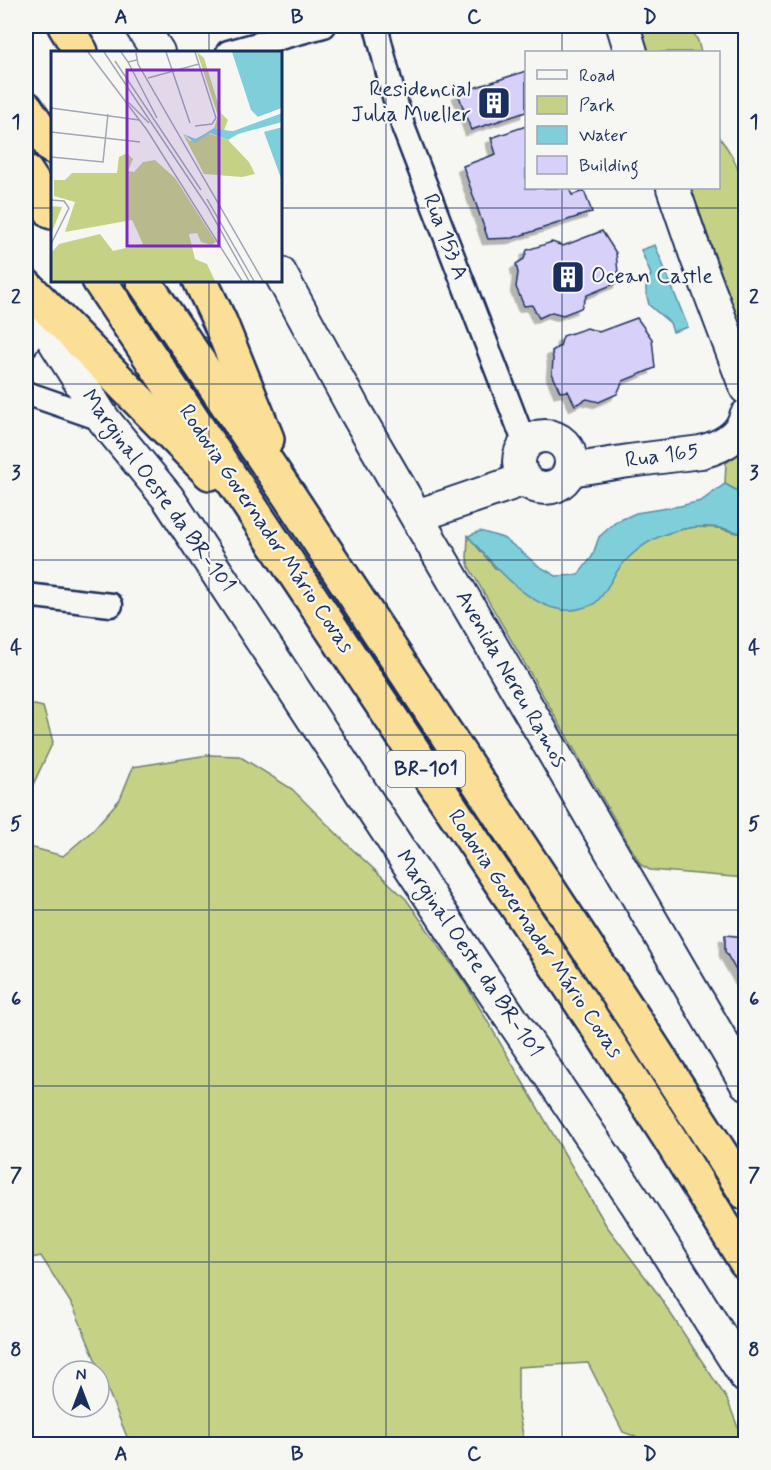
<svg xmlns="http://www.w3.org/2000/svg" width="771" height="1470" viewBox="0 0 771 1470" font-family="Mynerve,sans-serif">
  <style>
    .green { fill: #c5d286; stroke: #708072; stroke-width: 1.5 }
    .water { fill: #7fcfda; stroke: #578fa8; stroke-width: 1.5 }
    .building { fill: #d7d0f9; stroke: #1b2f5e; stroke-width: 1.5; filter: url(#shadow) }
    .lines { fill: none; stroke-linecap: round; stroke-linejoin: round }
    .street-casing { stroke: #1b2f5e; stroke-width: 27 }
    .secondary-casing { stroke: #1b2f5e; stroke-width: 36 }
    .highway-casing { stroke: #1b2f5e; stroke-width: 38 }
    .street { stroke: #f6f6f2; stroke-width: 22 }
    .secondary { stroke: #f6f6f2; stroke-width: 32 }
    .highway { stroke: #fbdf96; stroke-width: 33 }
    .grid { fill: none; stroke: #1b2f5e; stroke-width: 1.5; stroke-opacity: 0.55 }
    .labels { text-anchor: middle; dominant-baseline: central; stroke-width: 4.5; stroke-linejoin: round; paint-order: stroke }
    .shield { fill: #f6f6f2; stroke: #5d6b8a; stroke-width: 1.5 }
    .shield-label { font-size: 21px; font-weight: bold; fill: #1b2f5e }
    .poi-label { font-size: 22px; fill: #1b2f5e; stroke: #f6f6f2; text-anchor: end }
    .street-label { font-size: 22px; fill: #1b2f5e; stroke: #f6f6f2 }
    .inset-road { fill: none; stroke: #9ea6b7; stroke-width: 1.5 }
    .view { fill: #7b2cbf; fill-opacity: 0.15; stroke: #7b2cbf; stroke-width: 3 }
    .inset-edge { fill: none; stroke: #1b2f5e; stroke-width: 3 }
    .neatline { fill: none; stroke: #1b2f5e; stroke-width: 2 }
    .grid-label { font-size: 20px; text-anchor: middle; font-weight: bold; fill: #1b2f5e }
  </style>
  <defs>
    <filter id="shadow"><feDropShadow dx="-5.5" dy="5.5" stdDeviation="0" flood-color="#0004"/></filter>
  </defs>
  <rect width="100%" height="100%" fill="#f6f6f2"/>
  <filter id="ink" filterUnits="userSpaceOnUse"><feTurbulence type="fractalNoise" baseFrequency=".0167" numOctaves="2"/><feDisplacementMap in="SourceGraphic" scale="12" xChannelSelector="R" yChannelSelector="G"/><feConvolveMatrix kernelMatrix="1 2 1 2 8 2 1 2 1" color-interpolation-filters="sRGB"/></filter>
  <g filter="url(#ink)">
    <g class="green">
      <path d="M640,26H690L698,41L701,52H649Z"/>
      <path d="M719,137C740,163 746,185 740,218L745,222V339L691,188H718Z"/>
      <path d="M745,445V495L725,484L726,463L735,457Z"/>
      <path d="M696,527L718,528L745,535V878L650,870L641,865L469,567L467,558L468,536L495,568L594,604C603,593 610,581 618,569C638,542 664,531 696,527Z"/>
      <path d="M26,703L43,707L53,742L30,791L26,795Z"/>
      <path d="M208,755L239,756L292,789L350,847L406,899L467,986L606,1225L655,1290L727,1399L742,1438L733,1444H654L623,1432L588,1363L518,1367V1410L525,1444H130L74,1308L41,1256L26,1259V846L63,856L91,832L120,799L133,767Z"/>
    </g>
    <g class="water">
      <path d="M655,245L688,327L673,332L670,323L649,305L646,292V283L651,275L641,250Z"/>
      <path d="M725,484L745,495V535C701,517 651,530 621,566C612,576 605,596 594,604C591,606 585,607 582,608C538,622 493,564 468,536L480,531L503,538L521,551L537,565L556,576L578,575L592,557L599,537L616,522L636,513L680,506L701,501Z"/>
    </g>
    <g class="building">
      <path d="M526,71V112L471,130L458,93Z"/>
      <path d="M526,126V188H569L572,195L584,191L592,212L513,238L488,239L463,166L496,154L491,138Z"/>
      <path d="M602,231L616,253L619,282L587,295L581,308L563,315L552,312L539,318L532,305L524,306L516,287L518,273L516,264L524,259L527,250L552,242L563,246Z"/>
      <path d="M637,318L652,339L655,368L623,381L617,394L599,402L587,399L575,405L568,391L560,392L552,373L553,359L552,351L560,346L563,336L587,328L599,332Z"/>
      <path d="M725,935L746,937V988L725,951Z"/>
    </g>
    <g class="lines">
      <g class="street-casing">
        <g id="street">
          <path d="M376,26L393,93L404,129L525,444"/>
          <path d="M228,52L324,26"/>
          <path d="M26,345L42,324"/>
          <path d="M26,393L104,420"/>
          <path d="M26,595L111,605"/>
        </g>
      </g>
      <g class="secondary-casing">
        <g id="secondary">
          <path d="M141,26L158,52"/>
          <path d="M623,26L631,52"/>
          <path d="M673,188L697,258L746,388"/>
          <path d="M280,273L355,411L746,1083"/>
          <path d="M26,296L104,420L168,498L475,965L636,1203L746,1377"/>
          <circle cx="545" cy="462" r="26"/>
          <path d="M570,470L629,461L701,452C720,447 741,437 746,416"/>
          <path d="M417,516L525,479"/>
        </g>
      </g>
      <g class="highway-casing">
        <g id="highway">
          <path d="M65,26L81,52"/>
          <path d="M26,108L52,147"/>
          <path d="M26,172L52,212"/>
          <path d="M99,280L604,1037L670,1139L746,1262"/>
          <path d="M143,280L290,497L631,1014L746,1193"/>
          <path d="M200,280L220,322L267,439"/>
          <path d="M26,286L210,473"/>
        </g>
      </g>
      <use href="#street" class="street"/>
      <use href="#secondary" class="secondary"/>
      <use href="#highway" class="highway"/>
    </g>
  </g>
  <path class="grid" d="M209,26V52M386,26V1444M562,26V52M562,188V1444M26,208H52M280,208H746M209,280V1444M26,384H746M26,560H746M26,735H746M26,910H746M26,1086H746M26,1262H746"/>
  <defs>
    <g id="building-square" transform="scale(1.725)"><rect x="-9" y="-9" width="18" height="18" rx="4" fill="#1b2f5e" stroke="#f6f6f2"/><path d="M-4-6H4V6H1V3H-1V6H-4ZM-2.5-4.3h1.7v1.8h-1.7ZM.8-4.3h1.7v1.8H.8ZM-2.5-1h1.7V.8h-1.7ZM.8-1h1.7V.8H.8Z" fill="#fff"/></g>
  </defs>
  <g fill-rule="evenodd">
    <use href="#building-square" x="494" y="103"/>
    <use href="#building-square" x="568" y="277"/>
  </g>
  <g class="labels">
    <rect class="shield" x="387" y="751" width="78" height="36" rx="4.5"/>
    <g class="shield-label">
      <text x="426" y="769">BR-101</text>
    </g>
    <g class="poi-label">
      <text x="471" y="90">Residencial<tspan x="471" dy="25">Julia Mueller</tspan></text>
      <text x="591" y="277" text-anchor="start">Ocean Castle</text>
    </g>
    <g class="street-label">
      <text transform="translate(445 237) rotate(69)">Rua 153 A</text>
      <text transform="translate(662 456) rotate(-8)">Rua 165</text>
      <text transform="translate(158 491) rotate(54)">Marginal Oeste da BR-101</text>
      <text transform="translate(266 529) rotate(56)">Rodovia Governador Mário Covas</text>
      <text transform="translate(511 679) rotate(60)">Avenida Nereu Ramos</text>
      <text transform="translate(535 934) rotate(56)">Rodovia Governador Mário Covas</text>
      <text transform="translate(469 954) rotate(56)">Marginal Oeste da BR-101</text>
    </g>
  </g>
  <g transform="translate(51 51)">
    <rect width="231" height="231" fill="#f6f6f2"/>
    <path d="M146,1L153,7L170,62L177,69L173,79L163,77L167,65ZM157,82L177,89L198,111L204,123L191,126L153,123L132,83L139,90ZM76,102L82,108L77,120L83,121L92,111L104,109L124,127L165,191L160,194L150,191L146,182L138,183L144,208L156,213L164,230H0V202L8,193L49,183L62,200L92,193L81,169L14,181L24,151L3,145V129H14L21,122H66L68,106ZM0,155L11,156L0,183Z" fill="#c5d286"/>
    <path d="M181,1H231V57L207,66L200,59ZM231,62V71L177,89L159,82L144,92L132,83L145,88L163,77L182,80ZM231,76V130L213,81Z" fill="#7fcfda"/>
    <path d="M231,57V62L182,80L173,79ZM231,71V76L177,89L187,83Z" fill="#f6f6f2"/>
    <path class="inset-road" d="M37,1L96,79L191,230M53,1L156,155L198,230M70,1L77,11L86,9M115,1L139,72M85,2L87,13L212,230M64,10L150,139M77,11L106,67M97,27L148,13M77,51L98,72M0,57L88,69M144,75L161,73L165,67L144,1M0,81L89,91M0,106L52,111L57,63M156,148L203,230M0,149L13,150L18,157L0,193"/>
    <path class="view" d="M76,19H168V195H76Z"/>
    <rect width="231" height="231" class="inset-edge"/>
  </g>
  <rect width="771" height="1470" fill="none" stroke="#f6f6f2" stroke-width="66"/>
  <rect x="525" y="51" width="195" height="138" fill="#f6f6f2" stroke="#9ea6b7" stroke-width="1.5"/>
  <rect x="537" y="70" width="30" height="9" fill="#f6f6f2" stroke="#9ea6b7" stroke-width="1.5"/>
  <text x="579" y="81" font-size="18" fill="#1b2f5e">Road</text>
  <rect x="537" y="96" width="30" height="18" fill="#c5d286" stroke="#9ea6b7" stroke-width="1.5"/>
  <text x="579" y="111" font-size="18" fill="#1b2f5e">Park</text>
  <rect x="537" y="126" width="30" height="18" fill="#7fcfda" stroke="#9ea6b7" stroke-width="1.5"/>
  <text x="579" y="141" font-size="18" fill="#1b2f5e">Water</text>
  <rect x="537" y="156" width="30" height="18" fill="#d7d0f9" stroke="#9ea6b7" stroke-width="1.5"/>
  <text x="579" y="171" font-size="18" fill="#1b2f5e">Building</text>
  <g transform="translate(81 1389)"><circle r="28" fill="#f6f6f2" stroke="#9ea6b7" stroke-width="1.5"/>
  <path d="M0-4.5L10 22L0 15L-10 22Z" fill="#1b2f5e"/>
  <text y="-9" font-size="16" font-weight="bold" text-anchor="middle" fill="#1b2f5e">N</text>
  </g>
  <rect x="33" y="33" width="705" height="1404" class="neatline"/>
  <g class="grid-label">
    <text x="121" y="23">A</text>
    <text x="297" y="23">B</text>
    <text x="474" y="23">C</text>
    <text x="650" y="23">D</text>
    <text x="16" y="128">1</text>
    <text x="754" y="128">1</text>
    <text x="16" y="303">2</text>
    <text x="754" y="303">2</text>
    <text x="16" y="479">3</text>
    <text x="754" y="479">3</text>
    <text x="16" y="654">4</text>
    <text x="754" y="654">4</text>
    <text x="16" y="830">5</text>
    <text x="754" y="830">5</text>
    <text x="16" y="1005">6</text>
    <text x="754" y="1005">6</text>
    <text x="16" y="1181">7</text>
    <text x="754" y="1181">7</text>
    <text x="16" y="1356">8</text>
    <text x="754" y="1356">8</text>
    <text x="121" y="1460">A</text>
    <text x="297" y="1460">B</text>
    <text x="474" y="1460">C</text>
    <text x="650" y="1460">D</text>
  </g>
</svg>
